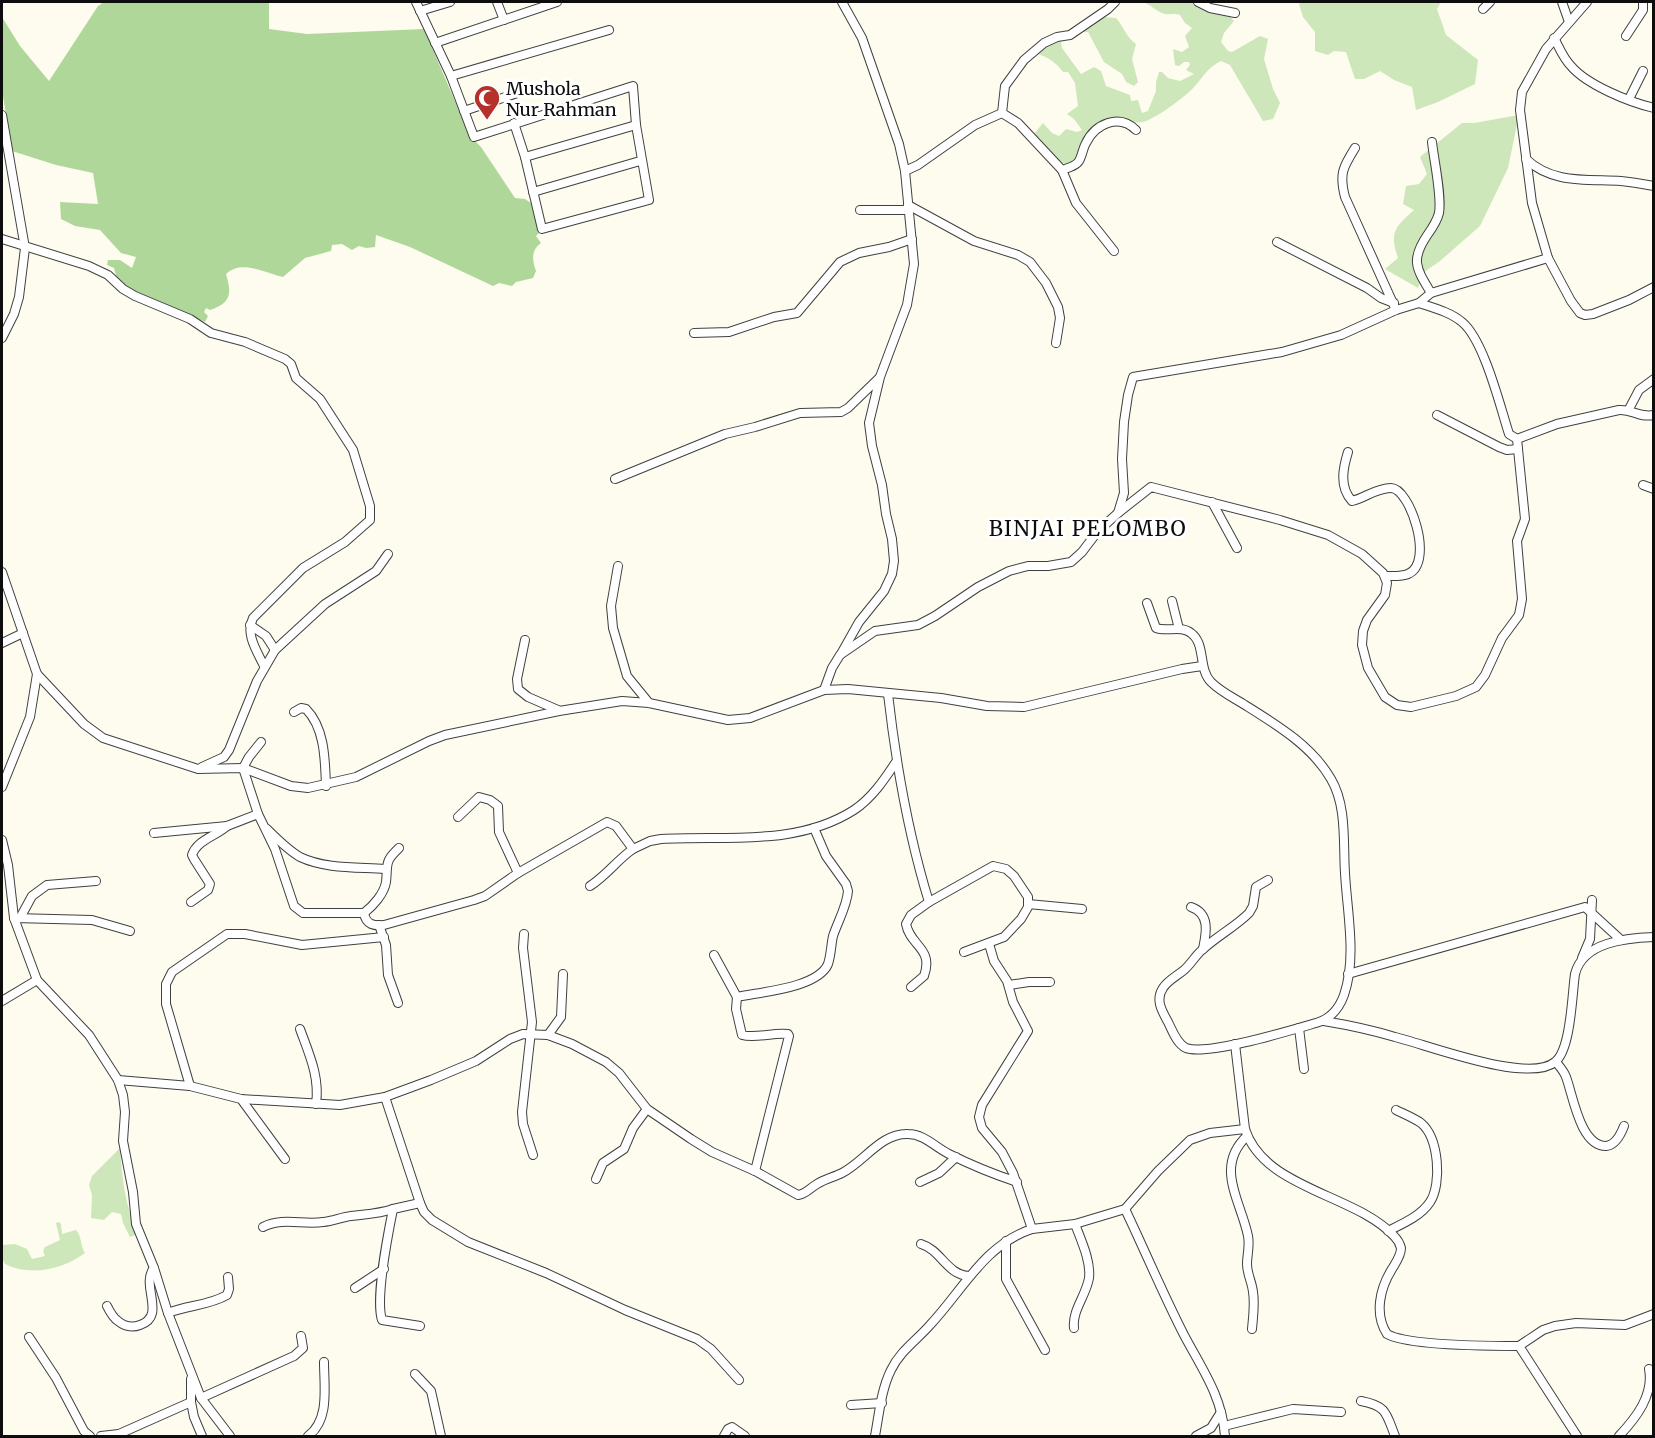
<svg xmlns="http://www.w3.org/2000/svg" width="1655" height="1438" viewBox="0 0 1655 1438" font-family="Merriweather,serif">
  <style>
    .green { fill: #cde7ba }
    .forest { fill: #b0d79a }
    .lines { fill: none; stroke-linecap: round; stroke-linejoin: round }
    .minor-casing { stroke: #404040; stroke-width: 10 }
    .minor { stroke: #fff; stroke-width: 8 }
    .labels { text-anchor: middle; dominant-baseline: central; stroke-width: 6; stroke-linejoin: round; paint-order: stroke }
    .poi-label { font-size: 18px; fill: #0d0d0d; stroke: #fff; text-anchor: start }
    .quarter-label { font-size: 21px; letter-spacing: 1.5px; fill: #0d0d0d; stroke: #fff }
  </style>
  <rect width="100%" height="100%" fill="#fefcef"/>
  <g class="green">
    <path d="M1143,2H1193L1198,8L1229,15L1234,21L1224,33L1221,42L1228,51L1232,52L1260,36L1268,39L1264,59L1273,89L1280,103L1273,119L1263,121L1230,65L1221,61C1208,67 1204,76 1195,86C1185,97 1159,116 1146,121C1130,126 1110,116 1096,125C1080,134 1080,180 1055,158C1047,151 1041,142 1034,134L1043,123L1052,133L1059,136L1066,129L1077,132L1082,130L1074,119L1067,114L1078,106L1075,83L1068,72H1063C1055,61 1047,57 1035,53L1055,41H1061L1062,48L1081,74L1094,67L1101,71L1106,86L1130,95L1131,101L1138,100L1142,113L1148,111L1156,91V82L1159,72H1162L1168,78L1180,81L1194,74L1186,70L1190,65L1189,62H1184L1179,66L1175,65L1173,49L1182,52L1189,47L1185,36L1192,28L1185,23L1180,15C1175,13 1171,15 1165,14C1157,12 1151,5 1143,2Z"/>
    <path d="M1301,2H1441L1437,9L1446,35L1478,60L1475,84L1438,102L1416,110L1412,87L1394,80L1380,71L1364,79H1355L1346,52L1334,51L1328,55L1315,51V32L1303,17L1299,4Z"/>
    <path d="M1102,15L1104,17L1116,18C1124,27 1126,37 1136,44L1132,59L1138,82L1134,86L1126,82L1122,74L1104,62L1088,32H1081Z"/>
    <path d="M1519,115L1508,168L1480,226L1440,261L1424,272L1418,288L1385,269L1398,258C1389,232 1395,227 1414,210L1403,204L1406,186L1419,184L1427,174L1420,157L1462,123H1474Z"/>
    <path d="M120,1148C122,1177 125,1207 138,1234L130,1237L123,1223L121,1214L112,1212L104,1220L91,1218L92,1195L89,1185L92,1176Z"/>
    <path d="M59,1222L61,1224L62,1234L76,1230C82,1236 80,1246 85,1253C63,1269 31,1277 5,1264L2,1258V1245L15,1244L27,1249L32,1259L45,1256L43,1251L45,1247L60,1240L56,1223Z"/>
  </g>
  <path class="forest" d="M104,2H269V29L307,34L424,29L470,136L481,147L515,198L525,199L531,203L539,233L536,236L541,243C531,250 532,260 536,271L533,278L516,282L512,286L499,283L493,286L410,247L376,235L375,247L366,248L359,246L352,250L342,244L332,245L331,251L305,258L283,277C265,273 242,259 226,274C232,294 231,303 210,310L206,308L204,312L208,316L205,322L124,286L117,280L114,268L107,265L108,260H120L132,268L136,257L121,253L100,230L75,226L61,219L60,202L98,204L93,173L56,165L12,151L2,90V17L20,46L49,81L98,6Z"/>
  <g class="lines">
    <g class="minor-casing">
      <g id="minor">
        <path d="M416,2L451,76L474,137L633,86L636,125L649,200L542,229L525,157L514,123"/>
        <path d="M497,2L504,20"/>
        <path d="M1198,2L1210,8L1235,13"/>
        <path d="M1562,2L1569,22"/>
        <path d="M1587,2L1546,49L1522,92L1520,110L1532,203L1548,258L1571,301L1580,313L1585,315L1593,314L1629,300L1654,287"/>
        <path d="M1483,9L1490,2"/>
        <path d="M420,11L450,2"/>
        <path d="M1626,36L1643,10V2"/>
        <path d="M1554,38C1559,47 1563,58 1571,66C1587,85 1629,102 1654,108"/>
        <path d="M435,43L557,2"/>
        <path d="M451,76L609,30"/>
        <path d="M1629,99L1643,71"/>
        <path d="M464,111L526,90"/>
        <path d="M1002,113L1005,86L1024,60L1044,43L1057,37L1070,35L1108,9L1115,2"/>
        <path d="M2,115L25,248L19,297L14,314L2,338"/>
        <path d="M1355,148C1343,167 1339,174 1345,197L1396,310"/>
        <path d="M525,157L636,125"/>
        <path d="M1526,159C1552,184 1587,179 1621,181C1632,182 1643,184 1654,186"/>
        <path d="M1062,170L1076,203L1114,251"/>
        <path d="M905,171L918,165L975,125L1002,113L1018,123L1062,170C1068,168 1076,166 1079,161C1082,156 1083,148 1086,143C1095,124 1119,113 1136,130"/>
        <path d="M533,192L640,161"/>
        <path d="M908,205L974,241L1018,255L1030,262L1046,283L1058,307L1060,318L1056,343"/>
        <path d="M860,210H909"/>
        <path d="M2,239L89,266L108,275L123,289L135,296L190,319L211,333L245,342L285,359L291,364L296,378L320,399L353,450L370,506V520L345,542L303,568L253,618C245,634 257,651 264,666"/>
        <path d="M1277,242L1367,288L1381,298L1394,303"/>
        <path d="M1431,293C1416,268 1410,260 1428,234C1433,227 1437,221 1439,213C1442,196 1434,161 1432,142"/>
        <path d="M1419,303C1434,308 1450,312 1462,322C1484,340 1500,406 1509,434L1517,439L1557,424L1619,410C1633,409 1638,418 1654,415"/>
        <path d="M694,333L729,332L774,317L797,313L840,262L859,253L889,247L912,239"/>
        <path d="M1629,409L1639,390L1654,379"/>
        <path d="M1437,415L1499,447L1507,450L1518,449"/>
        <path d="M1348,452C1343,468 1339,487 1352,501C1365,498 1376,488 1391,488C1410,488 1435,563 1408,574C1401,577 1392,576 1385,576"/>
        <path d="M615,479L725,434L755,427L800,413L841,412L848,408L879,378"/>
        <path d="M1643,485L1654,489"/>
        <path d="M1212,502L1237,548"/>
        <path d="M1118,513L1124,493L1122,459L1124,422L1128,395L1133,377L1282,352L1341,335L1396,310L1419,303L1431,293L1548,258"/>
        <path d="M618,566L611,606L613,628L627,676L649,703"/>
        <path d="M2,572L37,674L84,724L103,738L198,769L243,768L291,786L308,788L356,777L429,741L445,735L559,711L622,701L649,703L728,720L750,718L824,690L848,689L941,698L987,706L1024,707L1182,669L1202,666"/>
        <path d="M1172,601L1179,629"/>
        <path d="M1147,603L1156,628C1167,632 1181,625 1191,633C1206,644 1198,669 1211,682C1221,692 1234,698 1245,705C1277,725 1312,746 1331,779C1347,806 1343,843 1345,873C1347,912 1357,957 1344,995C1339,1009 1330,1019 1316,1023C1292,1030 1207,1056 1186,1048C1177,1044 1172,1030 1168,1022C1162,1011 1155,1000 1163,988C1168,980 1177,976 1184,970C1191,964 1195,956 1202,950C1217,936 1235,927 1249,913L1253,906L1256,887L1268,880"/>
        <path d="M250,625L266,636L275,650"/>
        <path d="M525,640L517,679L518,689L528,697L558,710"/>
        <path d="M2,643L23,633"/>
        <path d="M841,654L859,622L884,591L892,574L894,561L892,539L886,514L882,485L872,446L869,423L880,377L907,305L914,264L905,171L899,144L862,38L842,2"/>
        <path d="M824,690L832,668L840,655L875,631L918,625L935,616L978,587L1009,571L1028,566H1048L1071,562L1082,552L1098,531L1118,513L1151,487L1280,520L1328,535L1362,554L1383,573L1387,583L1385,595L1367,620L1363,631L1362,645L1368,668L1385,697L1397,705L1411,707L1456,696L1476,687L1485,675L1502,638L1519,615L1522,599L1517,541L1525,519L1517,439"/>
        <path d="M888,694C896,764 908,834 929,902L911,915L906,924C910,946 934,948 924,976L911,987"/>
        <path d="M294,712L301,708L306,709C325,728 325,760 326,786"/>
        <path d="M261,742L249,757L243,768L258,814L275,849L294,906L303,913H364C373,906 384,894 386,882C388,864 384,862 399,848"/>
        <path d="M202,767L224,757L229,750L257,681L275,650L325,604L376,571L388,554"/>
        <path d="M2,787L30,717L37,674"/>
        <path d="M458,817L479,797L490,800L498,806L499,832L518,873"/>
        <path d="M267,829C277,839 288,850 300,857C325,869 358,867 385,869"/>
        <path d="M154,833L227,826L258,814"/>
        <path d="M2,840L8,865L14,918L37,980L89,1035L118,1080L123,1095L125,1112L123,1141L133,1192L136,1224L154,1268L168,1313L201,1398L230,1436"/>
        <path d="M590,886C607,875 617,860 633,849"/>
        <path d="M191,902L208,890L210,884L194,859L192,855C197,840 216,836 227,826"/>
        <path d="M929,902L993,866L1006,869L1014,876L1028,897V907L1021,919L1004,937L964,952"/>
        <path d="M1028,904L1082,909"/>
        <path d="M1191,907C1211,914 1206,934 1203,949"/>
        <path d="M364,913C366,925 374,926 384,925L474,900L485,896L518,873L607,822L616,826L633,849L650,841L661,839C725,835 796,847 854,810C872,798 884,780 896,762"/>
        <path d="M14,918L92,920L130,931"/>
        <path d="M20,918L32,896L47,885L96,881"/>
        <path d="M379,925L386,945L388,975L398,1003"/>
        <path d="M524,934L523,948L532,1022L522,1112L523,1124L533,1155"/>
        <path d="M989,944L994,961L1007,981L1013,1002L1028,1031L982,1105L979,1117L982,1128L1002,1152L1013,1173L1032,1229L1075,1224L1125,1209L1158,1171L1190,1140L1210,1133L1245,1129"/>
        <path d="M714,955L737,997C760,992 818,988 828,964C831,955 831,945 833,936C838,921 847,906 848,891L846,884L826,856L814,828"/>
        <path d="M1582,958L1590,939L1592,900"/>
        <path d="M1348,974L1585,907L1621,940"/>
        <path d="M1009,985L1029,982H1050"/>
        <path d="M737,997L736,1009L742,1035C756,1039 773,1032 788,1034L789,1036L755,1171"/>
        <path d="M2,1001L37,980"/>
        <path d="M1324,1021C1348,1025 1372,1030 1395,1037C1428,1045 1528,1084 1555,1062C1571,1050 1572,994 1575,974C1583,942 1626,938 1654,937"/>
        <path d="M1299,1028L1304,1069"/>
        <path d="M300,1029C309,1054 320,1077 316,1104"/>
        <path d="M548,1035L561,1017L563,974"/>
        <path d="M1235,1044L1245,1129C1264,1189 1355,1194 1394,1236C1397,1239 1400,1244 1401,1248C1401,1256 1396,1262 1392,1269C1380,1288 1374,1314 1387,1334C1408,1346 1492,1346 1519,1346L1577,1436"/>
        <path d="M1556,1062C1560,1067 1564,1071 1566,1077C1573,1095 1580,1146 1606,1146C1616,1145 1621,1134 1624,1126"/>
        <path d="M118,1080L190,1086L241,1099L340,1105L385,1097L431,1080L476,1061L510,1039L523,1034L548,1035L572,1044L606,1062L619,1073L647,1109L691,1139L712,1152L755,1171L798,1195C806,1194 810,1188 817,1184C825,1179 834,1177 842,1173C865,1161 881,1133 908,1134C924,1134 935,1147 949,1154C971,1165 993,1174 1017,1182"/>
        <path d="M190,1086L166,1004V984L172,972L227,934H245L302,945L384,937"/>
        <path d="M385,1097L420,1203L393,1209C388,1234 375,1298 382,1320L420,1326"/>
        <path d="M241,1099L285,1159"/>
        <path d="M1247,1136C1214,1167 1241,1201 1248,1236C1250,1246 1247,1255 1247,1264C1247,1274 1252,1282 1253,1292C1255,1304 1253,1317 1252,1329"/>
        <path d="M596,1179L603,1163L624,1149L633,1128L647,1109"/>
        <path d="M920,1182L939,1173L956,1157"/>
        <path d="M420,1203L424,1212L432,1220L468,1242L546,1273L625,1310L697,1339L711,1349L739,1380"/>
        <path d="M1125,1209C1145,1251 1163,1294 1184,1335C1202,1369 1222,1396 1225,1436"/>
        <path d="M263,1227C283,1217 302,1225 323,1222C333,1221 342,1217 351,1216C366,1214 378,1214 393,1209"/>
        <path d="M1388,1231C1402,1224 1421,1216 1430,1202C1442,1184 1439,1138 1421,1123C1414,1118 1404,1114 1396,1110"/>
        <path d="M1006,1241V1279L1045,1350"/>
        <path d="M921,1244C941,1250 947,1275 969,1276"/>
        <path d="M355,1288L384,1269"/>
        <path d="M107,1306C110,1312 113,1318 118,1321C124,1326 132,1328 140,1325C167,1316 140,1285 154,1268"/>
        <path d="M168,1313C187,1305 208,1306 227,1295L229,1289L228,1277"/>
        <path d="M1074,1328C1072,1310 1086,1296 1089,1278C1091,1261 1081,1240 1075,1224"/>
        <path d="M29,1337L56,1378L84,1431L90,1436"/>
        <path d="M1519,1346L1543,1330L1555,1326L1576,1323L1625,1325L1654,1314"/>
        <path d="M415,1374L431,1391L441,1436"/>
        <path d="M201,1398L294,1356L303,1348L301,1336"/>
        <path d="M1361,1401C1387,1406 1386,1413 1395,1436"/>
        <path d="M191,1402L194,1417L202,1436"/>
        <path d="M851,1405L882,1403"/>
        <path d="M1224,1426L1293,1409L1341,1412"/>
        <path d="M101,1436L119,1434"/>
        <path d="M119,1436V1434L191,1402V1379"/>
        <path d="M308,1436C330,1420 324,1387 324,1362"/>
        <path d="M724,1436L728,1429L732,1427L745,1436"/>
        <path d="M875,1436C879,1415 881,1390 891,1370C900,1351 917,1340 930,1325C962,1291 985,1244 1032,1229"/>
        <path d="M1196,1436L1211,1428L1221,1412"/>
        <path d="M1619,1436C1636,1418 1654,1395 1649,1369"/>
      </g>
    </g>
    <use href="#minor" class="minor"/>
  </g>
  <defs>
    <g id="mosque-pin" transform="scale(1.35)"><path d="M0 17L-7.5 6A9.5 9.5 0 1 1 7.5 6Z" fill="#b6312c" stroke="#fff"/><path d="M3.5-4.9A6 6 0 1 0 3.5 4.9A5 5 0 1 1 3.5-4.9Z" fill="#fff"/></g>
  </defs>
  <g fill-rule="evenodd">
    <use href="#mosque-pin" x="487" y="98"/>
  </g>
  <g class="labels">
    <g class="poi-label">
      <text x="506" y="88">Mushola<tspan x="506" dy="21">Nur Rahman</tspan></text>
    </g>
    <g class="quarter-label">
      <text x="1088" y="528">BINJAI PELOMBO</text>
    </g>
  </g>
  <rect width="1655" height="1438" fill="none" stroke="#0d0d0d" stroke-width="6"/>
</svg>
